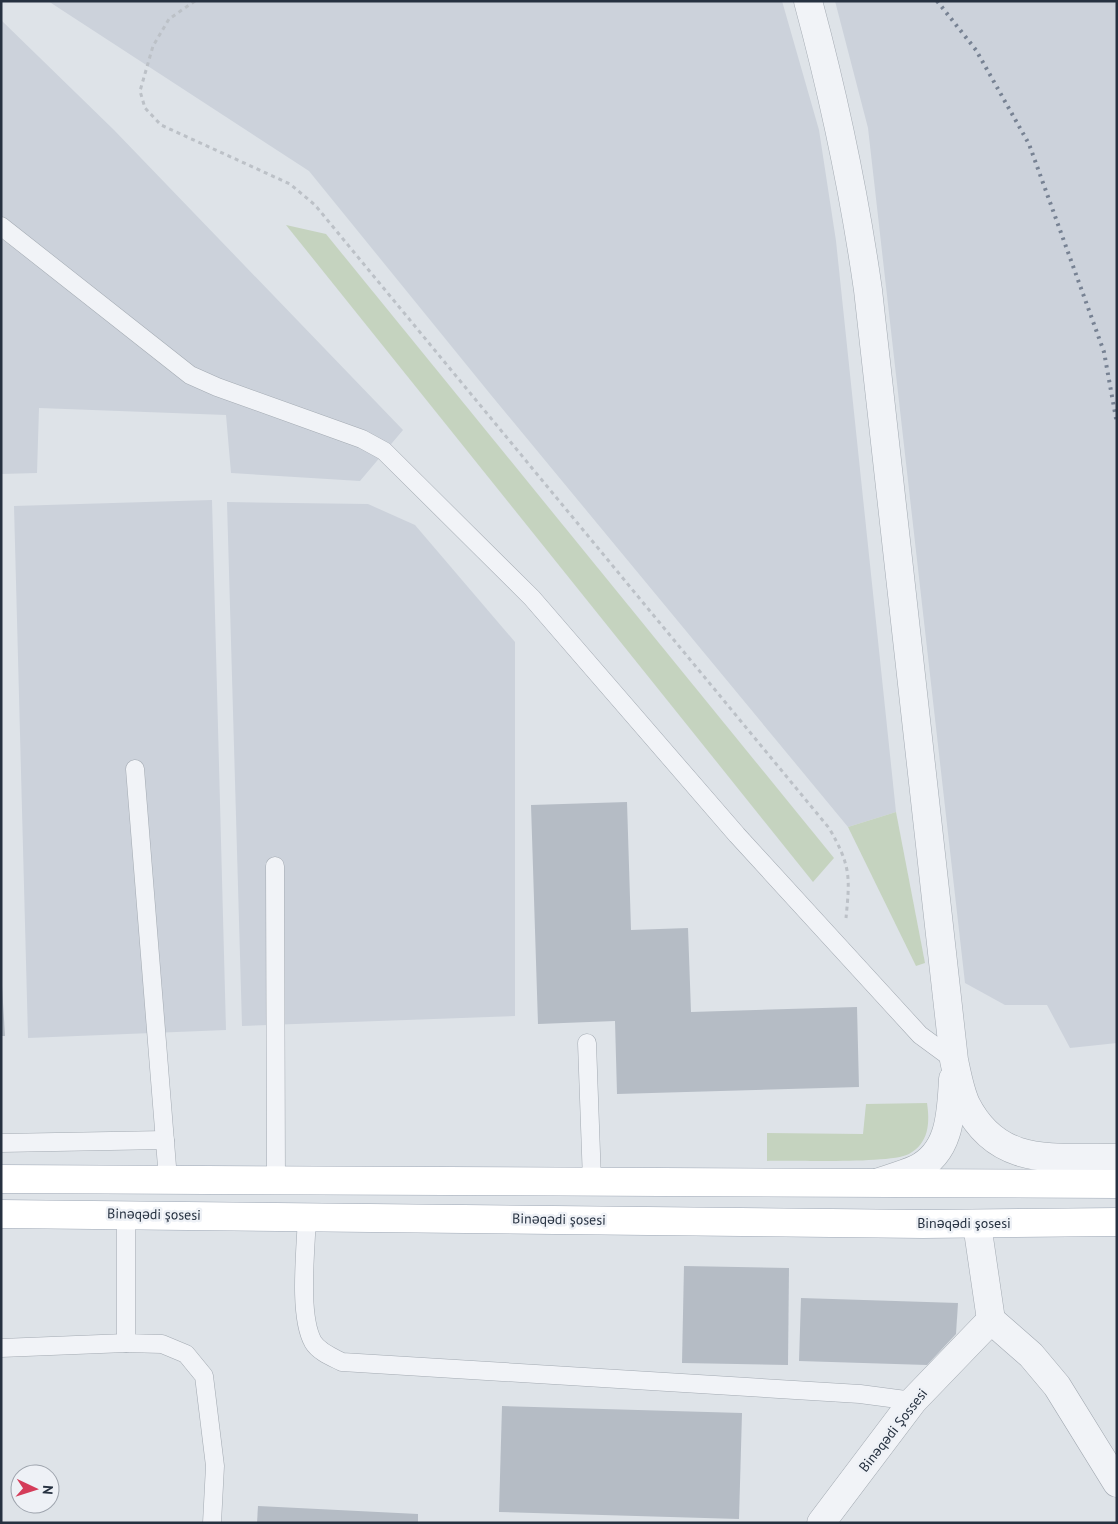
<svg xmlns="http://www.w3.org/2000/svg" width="1118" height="1524" viewBox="0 0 1118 1524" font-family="'PT Sans',sans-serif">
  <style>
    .built { fill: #ccd2db }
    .green { fill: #c5d3bf }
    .building { fill: #b5bcc5 }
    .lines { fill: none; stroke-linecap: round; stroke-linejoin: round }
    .lane-casing { stroke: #a3aab2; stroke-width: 19 }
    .street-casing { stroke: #a3aab2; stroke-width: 29 }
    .primary-casing { stroke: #9da7b5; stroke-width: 29 }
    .path { stroke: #bcc1c7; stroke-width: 3; stroke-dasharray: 4 4; stroke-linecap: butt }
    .lane { stroke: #f1f3f7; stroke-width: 18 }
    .street { stroke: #f1f3f7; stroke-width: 28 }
    .primary { stroke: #fff; stroke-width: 28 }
    .rail { stroke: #778293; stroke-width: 4; stroke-dasharray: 2.5 5; stroke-linecap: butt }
    .labels { text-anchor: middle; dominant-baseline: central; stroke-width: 5; stroke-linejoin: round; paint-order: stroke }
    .street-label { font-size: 14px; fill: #263140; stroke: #eef1f6 }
  </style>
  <rect width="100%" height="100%" fill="#dee3e8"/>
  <g class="built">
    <path d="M48,1H782L819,130L836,241L896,812L848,827L491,395L309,171Z"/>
    <path d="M835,1H1117V1043L1070,1048L1047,1005H1005L965,983L868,128Z"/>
    <path d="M1,20L114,130L403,430L360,481L231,473L226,415L39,408L37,473L1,474Z"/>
    <path d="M212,500L226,1030L28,1038L14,506Z"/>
    <path d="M227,502L368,504L415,525L515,642V1016L242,1026Z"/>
  </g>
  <g class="green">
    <path d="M286,225L326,234L834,858L813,882Z"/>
    <path d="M896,812L925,963L916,966L848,827Z"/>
    <path d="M927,1103C930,1123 929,1143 909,1154C890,1164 795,1160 767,1161V1133L863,1134L866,1104Z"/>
  </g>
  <g class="building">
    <path d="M627,802L631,930L688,928L691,1012L857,1007L859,1087L617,1094L615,1021L538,1024L531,805Z"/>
    <path d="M1,969L5,1036H1Z"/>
    <path d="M684,1266L789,1268L788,1365L682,1363Z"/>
    <path d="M801,1298L958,1303L956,1334L927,1365L799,1361Z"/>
    <path d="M502,1406L742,1413L739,1519L499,1512Z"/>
    <path d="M258,1506L418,1514V1523H257Z"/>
  </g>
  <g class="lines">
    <g class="lane-casing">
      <g id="lane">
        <path d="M1,226L190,375L217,387L362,439L384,451L532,598L737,835L920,1035L954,1060"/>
        <path d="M135,769L168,1179"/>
        <path d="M275,866L276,1181"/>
        <path d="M587,1043L592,1181"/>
        <path d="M1,1143L165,1140"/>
        <path d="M126,1214V1343L162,1344L186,1354L204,1376L215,1466L212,1523"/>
        <path d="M307,1216C306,1248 298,1315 313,1342C319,1352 332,1357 342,1362L860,1394L913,1401"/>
        <path d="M1,1348L126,1343"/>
      </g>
    </g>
    <g class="street-casing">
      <g id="street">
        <path d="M808,1C834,97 854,192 868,290L954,1060C957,1074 960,1091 966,1104C999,1169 1055,1156 1117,1158"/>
        <path d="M879,1182C891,1178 905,1174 916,1169C951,1152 951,1112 953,1079"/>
        <path d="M977,1224L991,1320L1031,1355L1057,1386L1117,1483"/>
        <path d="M821,1523L913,1401L991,1320"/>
      </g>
    </g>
    <g class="primary-casing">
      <g id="primary">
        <path d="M1,1179L1117,1184"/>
        <path d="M1,1214L923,1224L1117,1222"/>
      </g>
    </g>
    <path class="path" d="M195,1L169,19L153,46L140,91L145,108L161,125L290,184L315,205L829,828C851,866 850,877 846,918"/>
    <use href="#lane" class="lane"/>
    <use href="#street" class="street"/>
    <use href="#primary" class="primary"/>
    <path class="rail" d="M937,1L976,50L1029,144L1104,352L1117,424"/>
  </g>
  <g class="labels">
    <g class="street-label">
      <text transform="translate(154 1214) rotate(1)">Binəqədi şosesi</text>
      <text transform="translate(559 1219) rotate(1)">Binəqədi şosesi</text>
      <text x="964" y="1223">Binəqədi şosesi</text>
      <text transform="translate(893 1430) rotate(-52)">Binəqədi Şossesi</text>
    </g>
  </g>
  <rect width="1118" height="1524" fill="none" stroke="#263140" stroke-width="5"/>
  <g transform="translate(35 1489) rotate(94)"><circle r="24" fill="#eef1f6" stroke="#9ea4ad"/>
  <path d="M0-4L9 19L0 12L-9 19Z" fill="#d43c59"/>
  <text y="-8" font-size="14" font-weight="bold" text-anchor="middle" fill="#263140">N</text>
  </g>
</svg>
